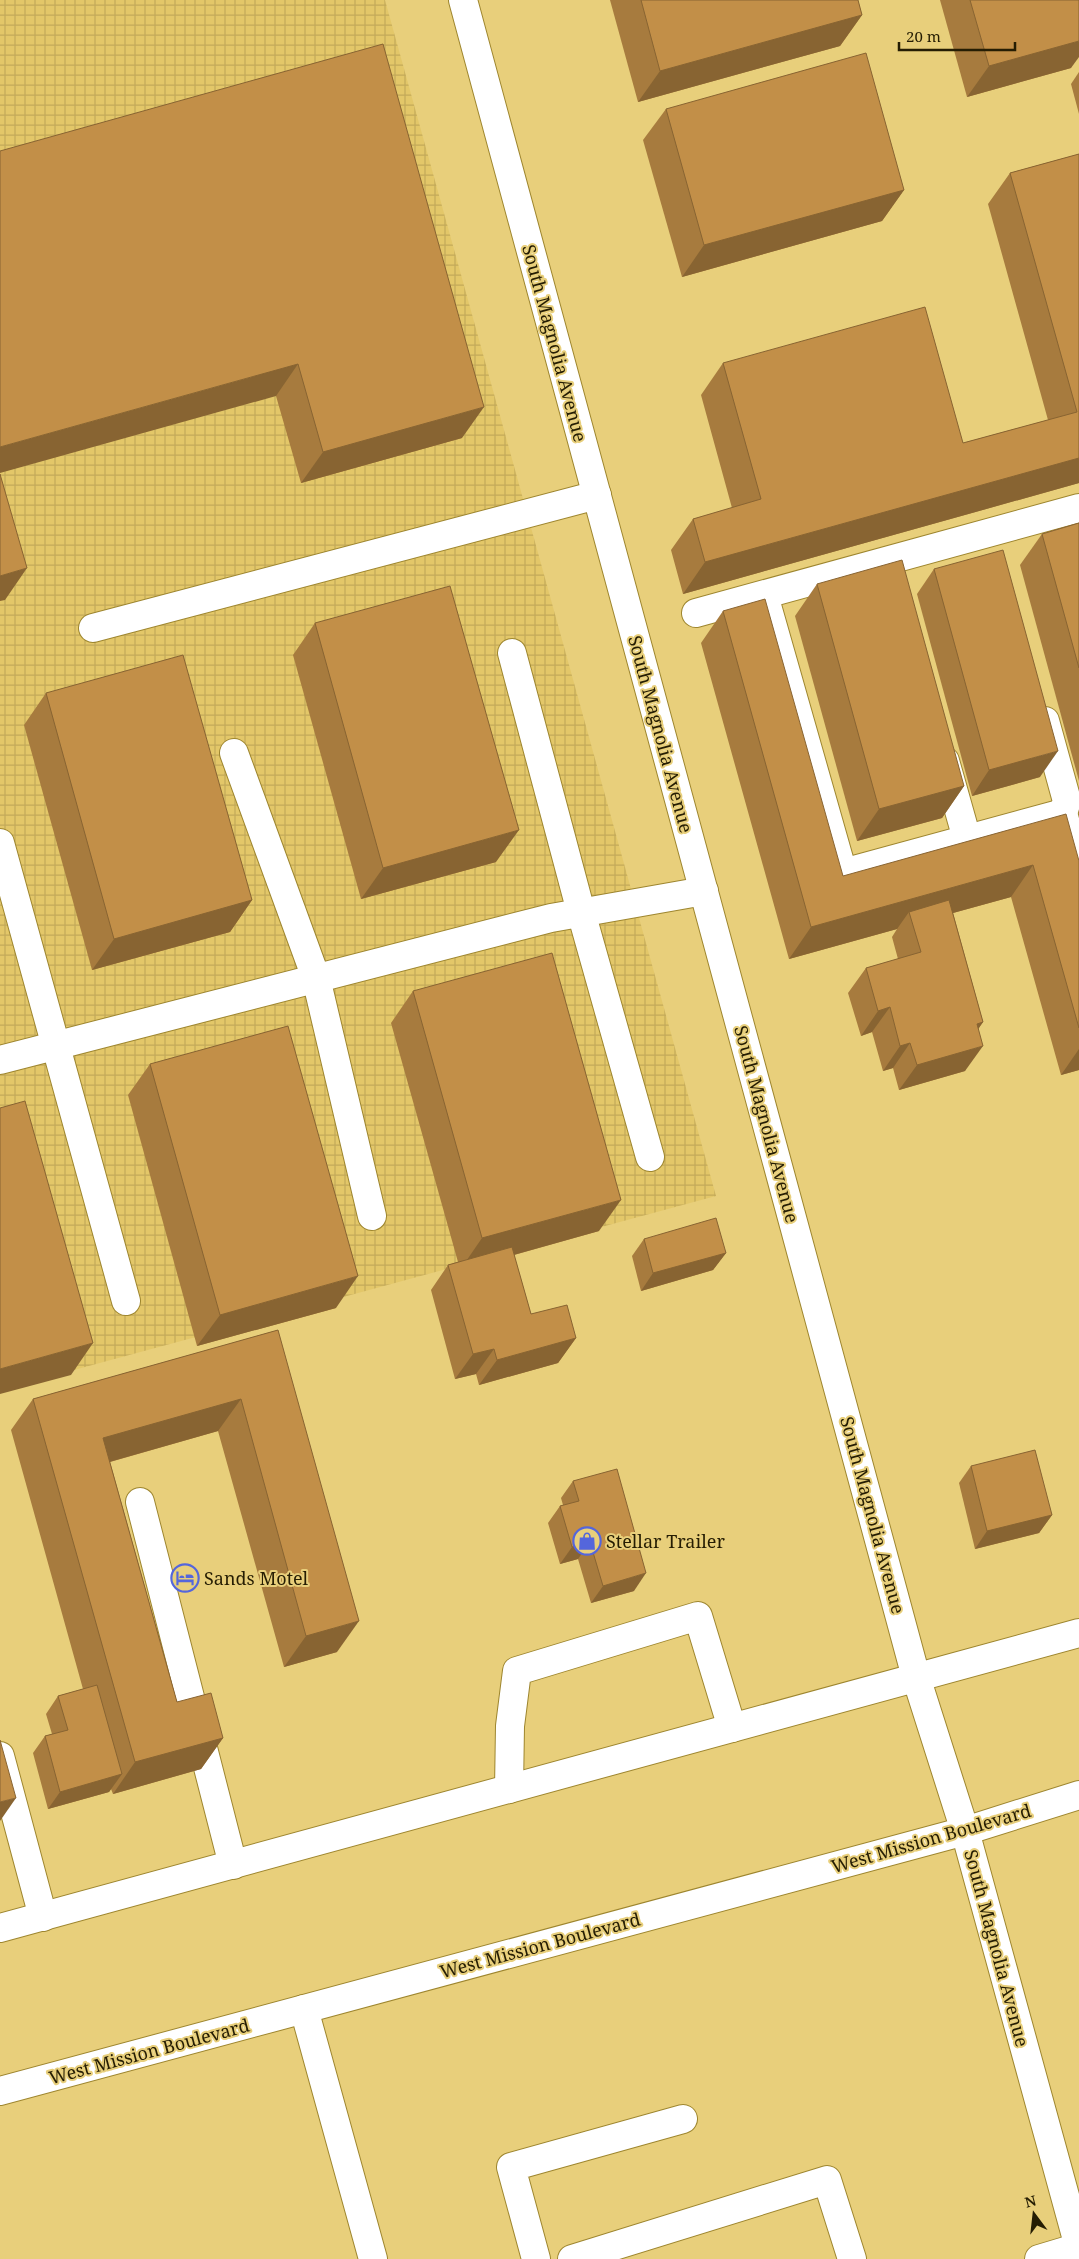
<svg xmlns="http://www.w3.org/2000/svg" width="1079" height="2259" viewBox="0 0 1079 2259" font-family="'Noto Serif',serif">
  <style>
    .industrial { fill: url(#industrial-grid) }
    .lines { fill: none; stroke-linecap: round; stroke-linejoin: round }
    .minor-casing { stroke: #9e862f; stroke-width: 30 }
    .major-casing { stroke: #9e862f; stroke-width: 30 }
    .minor { stroke: #fff; stroke-width: 28 }
    .major { stroke: #fff; stroke-width: 28 }
    .wall { fill: #a77b3e }
    .shaded-wall { fill: #886432 }
    .building { fill: #c28f48; stroke: #886432 }
    .labels { text-anchor: middle; dominant-baseline: central; stroke-width: 4; stroke-linejoin: round; paint-order: stroke }
    .street-label { font-size: 18px; fill: #251d03; stroke: #e8cf7b }
    .poi-label { font-size: 18px; fill: #251d03; stroke: #e8cf7b; text-anchor: start }
  </style>
  <defs>
    <pattern id="industrial-grid" width="8" height="8" patternUnits="userSpaceOnUse" patternTransform="scale(1.25)"><rect width="8" height="8" fill="#e3c769"/><path d="M0 4h8M4 0v8" fill="none" stroke="#c3aa59"/></pattern>
  </defs>
  <rect width="100%" height="100%" fill="#e8cf7b"/>
  <path class="industrial" d="M0,0H385L716,1196L0,1390Z"/>
  <g class="lines">
    <g class="minor-casing">
      <g id="minor">
        <path d="M463,0L916,1677L965,1831L1079,2247L1039,2259"/>
        <path d="M764,595L843,873L1063,813L1079,870"/>
        <path d="M696,613L1079,508"/>
        <path d="M93,628L597,495"/>
        <path d="M512,653L581,912L650,1157"/>
        <path d="M1045,721L1067,801L1063,813"/>
        <path d="M234,753L316,978L372,1216"/>
        <path d="M945,761L967,839"/>
        <path d="M0,843L126,1301"/>
        <path d="M0,1060L551,918L704,891"/>
        <path d="M140,1502L233,1865"/>
        <path d="M0,1756L43,1917"/>
        <path d="M509,1789L510,1726L517,1671L698,1616L732,1728"/>
        <path d="M304,2009L373,2259"/>
        <path d="M536,2259L511,2167L683,2119"/>
        <path d="M572,2259L827,2180L852,2259"/>
      </g>
    </g>
    <g class="major-casing">
      <g id="major">
        <path d="M0,1928L1079,1633"/>
        <path d="M0,2091L965,1831L1079,1795"/>
      </g>
    </g>
    <use href="#minor" class="minor"/>
    <use href="#major" class="major"/>
  </g>
  <g class="wall">
    <path d="M610,0H858L862,15L840,46L638,102Z"/>
    <path d="M940,0H1079L1071,68L967,97Z"/>
    <path d="M1079,72V114L1071,84Z"/>
    <path d="M666,109L904,190L882,221L682,277L643,140Z"/>
    <path d="M0,151L462,438L301,483L276,396Z"/>
    <path d="M1079,154V483L683,594L671,550L693,519L732,508L701,395L723,363L963,443L1048,420L988,204L1010,173Z"/>
    <path d="M1079,523V781L1020,565L1042,534Z"/>
    <path d="M934,569L1040,777L972,796L917,594Z"/>
    <path d="M817,584L964,786L942,818L857,841L795,616Z"/>
    <path d="M723,611L843,876L1079,861V1070L1061,1075L1011,897L953,913L983,1022L978,1029L965,1071L899,1090L893,1068L883,1071L872,1032L861,1036L848,993L866,968L898,959L892,937L897,929L789,959L701,643Z"/>
    <path d="M315,623L496,862L361,899L293,655Z"/>
    <path d="M46,693L252,900L230,932L92,970L24,725Z"/>
    <path d="M413,991L599,1231L514,1255L531,1314L576,1338L558,1363L479,1385L476,1374L455,1379L431,1290L448,1265L458,1262L391,1023Z"/>
    <path d="M150,1064L336,1308L197,1346L128,1095Z"/>
    <path d="M644,1239L726,1253L713,1270L641,1291L632,1256Z"/>
    <path d="M278,1330L337,1652L284,1667L218,1431L110,1462L177,1702L223,1738L201,1769L113,1794L111,1789L109,1792L48,1809L33,1753L45,1736L52,1734L46,1714L58,1696L83,1689L11,1430L33,1399Z"/>
    <path d="M971,1466L1052,1515L1039,1533L975,1549L959,1483Z"/>
    <path d="M573,1481L634,1591L591,1603L578,1559L560,1564L548,1523L560,1506L563,1505L561,1498Z"/>
  </g>
  <g class="shaded-wall">
    <path d="M862,15L840,46L638,102L660,71Z"/>
    <path d="M1079,41V57L1071,68L967,97L989,66Z"/>
    <path d="M904,190L882,221L682,277L704,245Z"/>
    <path d="M298,364L276,396L0,473V447Z"/>
    <path d="M484,407L462,438L301,483L323,452Z"/>
    <path d="M1079,458V483L683,594L705,562Z"/>
    <path d="M27,568L5,600L0,601V576Z"/>
    <path d="M1058,751L1040,777L972,796L989,770Z"/>
    <path d="M964,786L942,818L857,841L879,809Z"/>
    <path d="M519,830L496,862L361,899L383,868Z"/>
    <path d="M1033,865L1011,897L913,924L909,912L897,929L789,959L811,927Z"/>
    <path d="M252,900L230,932L92,970L114,939Z"/>
    <path d="M890,1007L872,1032L861,1036L878,1011Z"/>
    <path d="M983,1022L966,1047L977,1024Z"/>
    <path d="M910,1043L893,1068L883,1071L900,1046Z"/>
    <path d="M983,1046L965,1071L899,1090L917,1065Z"/>
    <path d="M1079,1049V1070L1061,1075Z"/>
    <path d="M621,1200L599,1231L460,1270L482,1238Z"/>
    <path d="M726,1253L713,1270L641,1291L653,1273Z"/>
    <path d="M358,1276L336,1308L197,1346L220,1315Z"/>
    <path d="M576,1338L558,1363L479,1385L497,1360Z"/>
    <path d="M93,1343L71,1375L0,1394V1369Z"/>
    <path d="M494,1349L476,1374L455,1379L473,1354Z"/>
    <path d="M241,1399L218,1431L81,1470L103,1438Z"/>
    <path d="M1052,1515L1039,1533L975,1549L987,1531Z"/>
    <path d="M590,1542L578,1559L560,1564L572,1547Z"/>
    <path d="M646,1573L634,1591L591,1603L603,1586Z"/>
    <path d="M359,1621L337,1652L284,1667L306,1636Z"/>
    <path d="M223,1738L201,1769L113,1794L135,1762Z"/>
    <path d="M122,1774L109,1792L48,1809L60,1792Z"/>
    <path d="M16,1798L0,1821V1802Z"/>
  </g>
  <g class="building">
    <path d="M641,0H858L862,15L660,71Z"/>
    <path d="M970,0H1079V41L989,66Z"/>
    <path d="M383,44L484,407L323,452L298,364L0,447V151Z"/>
    <path d="M866,53L904,190L704,245L666,109Z"/>
    <path d="M1079,154V458L705,562L693,519L761,499L723,363L925,307L963,443L1077,412L1010,173Z"/>
    <path d="M0,474L27,568L0,576Z"/>
    <path d="M1079,523V668L1042,534Z"/>
    <path d="M1003,550L1058,751L989,770L934,569Z"/>
    <path d="M902,560L964,786L879,809L817,584Z"/>
    <path d="M450,586L519,830L383,868L315,623Z"/>
    <path d="M765,599L843,876L1066,814L1079,861V1028L1033,865L811,927L723,611Z"/>
    <path d="M183,655L252,900L114,939L46,693Z"/>
    <path d="M949,900L983,1022L977,1024L983,1046L917,1065L910,1043L900,1046L890,1007L878,1011L866,968L921,952L909,912Z"/>
    <path d="M552,953L621,1200L482,1238L413,991Z"/>
    <path d="M288,1026L358,1276L220,1315L150,1064Z"/>
    <path d="M25,1101L93,1343L0,1369V1108Z"/>
    <path d="M716,1218L726,1253L653,1273L644,1239Z"/>
    <path d="M512,1247L531,1314L567,1305L576,1338L497,1360L494,1349L473,1354L448,1265Z"/>
    <path d="M278,1330L359,1621L306,1636L241,1399L103,1438L177,1702L211,1693L223,1738L135,1762L33,1399Z"/>
    <path d="M1035,1450L1052,1515L987,1531L971,1466Z"/>
    <path d="M617,1469L646,1573L603,1586L590,1542L572,1547L560,1506L579,1501L573,1481Z"/>
    <path d="M97,1685L122,1774L60,1792L45,1736L68,1730L58,1696Z"/>
    <path d="M0,1740L16,1798L0,1802Z"/>
  </g>
  <defs>
    <g id="shop-ring" transform="scale(1.4375)"><circle r="9.5" fill="#e8cf7b" stroke="#5466dc" stroke-width="1.5"/><path d="M-5-2.5h2.3a2.7 3.5 0 0 1 5.4 0H5L5.5 6h-11ZM-1.5-2.5h3a1.5 2.3 0 0 0-3 0Z" fill="#5466dc"/></g>
    <g id="hotel-ring" transform="scale(1.4375)"><circle r="9.5" fill="#e8cf7b" stroke="#5466dc" stroke-width="1.5"/><path d="M-6-4.5h1.5V1H6V5H4.5V3h-9V5H-6ZM-4 0a1.8 1.8 0 1 1 3.6 0ZM.5 0V-2.5h3Q6-2.5 6 0Z" fill="#5466dc"/></g>
  </defs>
  <g fill-rule="evenodd">
    <use href="#shop-ring" x="587" y="1541"/>
    <use href="#hotel-ring" x="185" y="1578"/>
  </g>
  <g class="labels">
    <g class="street-label">
      <text transform="translate(555 343) rotate(75)">South Magnolia Avenue</text>
      <text transform="translate(661 734) rotate(75)">South Magnolia Avenue</text>
      <text transform="translate(767 1124) rotate(75)">South Magnolia Avenue</text>
      <text transform="translate(873 1515) rotate(75)">South Magnolia Avenue</text>
      <text transform="translate(931 1838) rotate(-16)">West Mission Boulevard</text>
      <text transform="translate(540 1945) rotate(-15)">West Mission Boulevard</text>
      <text transform="translate(997 1948) rotate(75)">South Magnolia Avenue</text>
      <text transform="translate(149 2051) rotate(-15)">West Mission Boulevard</text>
    </g>
    <g class="poi-label">
      <text x="606" y="1541">Stellar Trailer</text>
      <text x="204" y="1578">Sands Motel</text>
    </g>
  </g>
  <g transform="translate(1034 2214) rotate(345)" stroke="#e8cf7b" stroke-width="4" paint-order="stroke">
  <path d="M0-4L9 19L0 12L-9 19Z" fill="#251d03"/>
  <text y="-8" font-size="14" font-weight="bold" text-anchor="middle" fill="#251d03">N</text>
  </g>
  <path d="M899 42v8h116v-8" fill="none" stroke="#251d03" stroke-width="2.5"/>
  <text x="906" y="42" font-size="15" fill="#251d03" stroke="#e8cf7b" stroke-width="4" paint-order="stroke">20 m</text>
</svg>
